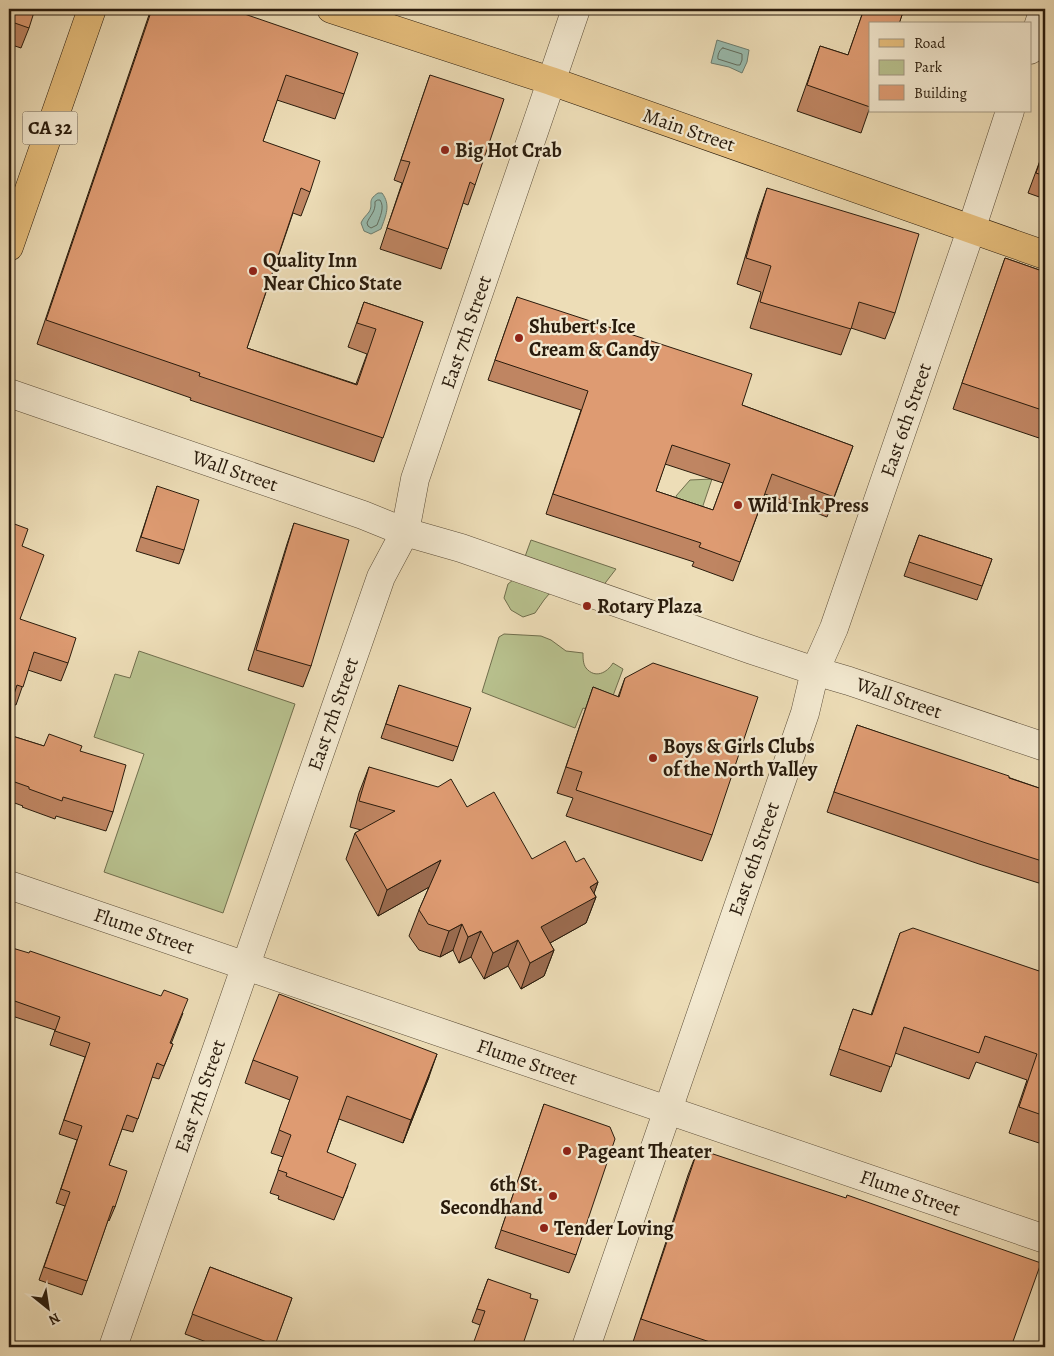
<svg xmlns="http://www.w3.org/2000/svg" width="1054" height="1356" viewBox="0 0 1054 1356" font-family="Alegreya,serif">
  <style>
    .green { fill: #b8c18e; stroke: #706e4d }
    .water { fill: #99bcaf; stroke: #6c7c6e }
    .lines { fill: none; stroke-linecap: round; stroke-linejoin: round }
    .shore { stroke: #616c5e; stroke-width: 1 }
    .minor-casing { stroke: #5a4c37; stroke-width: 29 }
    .major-casing { stroke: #291b0c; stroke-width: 29 }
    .minor { stroke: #f3e9d0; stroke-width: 28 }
    .major { stroke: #e6be7c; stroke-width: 28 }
    .wall { fill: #bf8562; stroke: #291b0c; fill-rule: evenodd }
    .shaded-wall { fill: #9b6c50; stroke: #291b0c }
    .building { fill: #de9b72; stroke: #291b0c; fill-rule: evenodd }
    .poi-dot { fill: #8f2418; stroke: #f3e9d0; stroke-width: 2 }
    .labels { text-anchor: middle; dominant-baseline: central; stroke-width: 4.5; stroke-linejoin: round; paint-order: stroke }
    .shield { fill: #f3e9d0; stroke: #665947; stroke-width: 1 }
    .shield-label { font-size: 19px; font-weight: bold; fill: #291b0c }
    .street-label { font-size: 20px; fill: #291b0c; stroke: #f3e9d0 }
    .poi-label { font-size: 20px; font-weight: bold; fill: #291b0c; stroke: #f3e9d0; text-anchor: start }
  </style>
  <rect width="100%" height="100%" fill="#edddb7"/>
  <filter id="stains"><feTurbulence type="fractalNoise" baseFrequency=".004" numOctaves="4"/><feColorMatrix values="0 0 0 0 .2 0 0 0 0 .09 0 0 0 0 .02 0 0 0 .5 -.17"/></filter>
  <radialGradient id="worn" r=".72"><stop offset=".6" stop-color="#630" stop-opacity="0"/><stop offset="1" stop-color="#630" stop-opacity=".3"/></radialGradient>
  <g class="green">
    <path d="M712,479L694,532L677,516L676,496L690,480Z"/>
    <path d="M531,540L616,569L599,591L562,590L549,594L544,600L535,613L523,617L511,610L504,598L508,584L518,576Z"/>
    <path d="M504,634L541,636L551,640L566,651L583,653C583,658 583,664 586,668C595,679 607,673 613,663L623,669L605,717L583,708L575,728L482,692L499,637Z"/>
    <path d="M139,651L295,704L223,913L104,872L144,754L94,737L115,674L130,678Z"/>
  </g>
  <g class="water">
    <path d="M717,40L749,50L747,62L742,73L729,67L711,63Z"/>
    <path d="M378,193H382C391,205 386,215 381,229L371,234L364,231L361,223C363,218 366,216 369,212C374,204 366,201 378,193Z"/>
  </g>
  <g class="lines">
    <g class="shore">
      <path d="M723,48L742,54V60L740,65H737L718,59C717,56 720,48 723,48Z"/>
      <path d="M378,200H380C385,207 380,217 377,225L371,228L368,226L367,223C370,215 376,212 375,202Z"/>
    </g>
    <g class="minor-casing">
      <g id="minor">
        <path d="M1030,50L1044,9"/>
        <path d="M9,393L363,515L405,532L461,548L752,650L815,671L849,681L1045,747"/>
        <path d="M9,885L1045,1239"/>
        <path d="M113,1347L381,577L405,532L415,479L576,9"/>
        <path d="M586,1347L805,713L815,671L834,628L971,230L1010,111"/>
      </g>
    </g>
    <g class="major-casing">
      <g id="major">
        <path d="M331,9L551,81L1045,255"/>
        <path d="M9,247L92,9"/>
      </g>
    </g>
    <use href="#minor" class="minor"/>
    <use href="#major" class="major"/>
  </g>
  <g class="wall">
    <path d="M9,9L29,28L21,48L9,44Z"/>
    <path d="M151,9H230L344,94L335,119L277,100L263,141L310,192L301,216L293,213L247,348L356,384L367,354L348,347L364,302L423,322L374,462L190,400L191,398L37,344Z"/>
    <path d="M864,9H904L861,133L797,111L820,46L848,55Z"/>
    <path d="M430,75L475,185L468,205L463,203L441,269L380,249L402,183L394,180Z"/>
    <path d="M1045,147V199L1028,193Z"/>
    <path d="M767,188L895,313L885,339L851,328L841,355L750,328L761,292L737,284L758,214Z"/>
    <path d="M1005,258L1045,272V421L1039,438L953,409Z"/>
    <path d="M517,297L742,405L853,446L827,517L765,494L733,581L692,566L694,562L546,514L581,410L488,380ZM665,464L723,483L713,510L656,491Z"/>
    <path d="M157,486L184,550L179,564L136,551Z"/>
    <path d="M294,523L311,666L303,687L248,670L287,544Z"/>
    <path d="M919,535L992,559L977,600L904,576Z"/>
    <path d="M22,546L20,619L68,663L61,681L28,670L16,705L11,704Z"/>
    <path d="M625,678L712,835L702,861L566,816L573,798L557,793L593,687L618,697Z"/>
    <path d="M399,685L458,747L453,761L381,738Z"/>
    <path d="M857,725L1045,790V885L979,864L827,812Z"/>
    <path d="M9,735L44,746L80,751L113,812L106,831L56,816L55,819L22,807L23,806L9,801Z"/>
    <path d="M369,767L467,807L532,859L576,862L598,882L594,893L596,897L586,923L550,943L554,950L544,976L521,989L508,966L484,979L471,957L459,963L453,950L440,957L419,950L409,936L419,910L429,887L378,916L346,859L355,833L361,830L350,827L359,793Z"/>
    <path d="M900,933L1045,973V1145L1009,1133L1027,1080L976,1062L969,1079L895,1053L881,1092L830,1075L853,1009L871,1015Z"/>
    <path d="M9,947L183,1013L171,1044H173L159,1079L152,1077L133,1132L122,1129L109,1165L115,1207L109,1221L108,1220L82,1295L39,1280L65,1206L56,1203L77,1140L59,1134L85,1057L50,1045L55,1030L9,1015Z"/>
    <path d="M253,1060L429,1077L403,1143L339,1119L327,1152L348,1186L334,1220L278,1199L279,1196L270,1193L283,1157L271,1153L290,1100L245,1083Z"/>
    <path d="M544,1104L576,1255L569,1273L495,1248Z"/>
    <path d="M698,1149L1011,1347H637L632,1345L688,1175Z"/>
    <path d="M210,1267L292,1298L274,1347H220L185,1334Z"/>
    <path d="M488,1279L530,1298L522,1347L480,1325L472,1322Z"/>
  </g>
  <g class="shaded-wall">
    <path d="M441,860L431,886L378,916L387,890Z"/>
    <path d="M598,882L592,899L596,897L586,923L532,953L541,927L590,887Z"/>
    <path d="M462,924L453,950L440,957L449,931Z"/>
    <path d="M481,931L471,957L459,963L468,937Z"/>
    <path d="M518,940L508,966L484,979L493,953Z"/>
    <path d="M554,950L544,976L521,989L530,963Z"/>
    <path d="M437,1054L429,1077L403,1143L411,1120Z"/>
  </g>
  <g class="building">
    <path d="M9,9H35L29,28L9,21Z"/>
    <path d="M152,9H230L358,53L344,94L286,75L263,141L320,161L310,192L301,188L247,348L357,385L376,329L357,323L364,302L423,322L383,438L199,376L200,373L46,320Z"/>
    <path d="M864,9H904L899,24H870V107L807,85L820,46L848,55Z"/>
    <path d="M430,75L504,99L475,185L470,182L448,249L387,228L410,162L401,160Z"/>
    <path d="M1045,147V176L1036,173Z"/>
    <path d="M767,188L919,234L895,313L859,302L851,329L760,302L771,266L746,258Z"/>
    <path d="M1005,258L1045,272V411L962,383Z"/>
    <path d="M517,297L752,374L742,405L853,446L834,497L772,474L740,562L699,547L701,543L553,494L588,391L495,360ZM672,445L730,464L713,510L656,491Z"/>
    <path d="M157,486L199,500L184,550L141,537Z"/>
    <path d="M9,522L28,529L22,546L44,555L20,619L76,638L68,663L34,652L23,687L17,685L9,710Z"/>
    <path d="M294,523L349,540L311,666L256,650Z"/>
    <path d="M919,535L992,559L982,586L909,562Z"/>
    <path d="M653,663L758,697L712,835L576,790L582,772L566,767L593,687L619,697L625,678Z"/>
    <path d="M399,685L471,708L458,747L386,724Z"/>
    <path d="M857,725L1009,776V778L1045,790V862L986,843L834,792Z"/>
    <path d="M49,734L82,746L80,751L126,765L113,812L63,797L62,801L29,789V787L9,780V735L44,746Z"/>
    <path d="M369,767L438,787L451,779L467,807L494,792L532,859L565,841L576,862L584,858L598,882L590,887L596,897L541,927L554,950L530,963L518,940L493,953L481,931L468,937L462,924L449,931L428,924L419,910L441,860L387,890L355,833L395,811L359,801Z"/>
    <path d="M913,928L1045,973V1116L1019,1107L1037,1054L985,1036L979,1053L904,1027L891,1067L839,1049L853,1009L872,1015L900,933Z"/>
    <path d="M9,947L29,953L30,951L161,996L164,990L188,999L170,1043L173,1044L164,1066L157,1063L138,1119L127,1115L109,1165L127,1171L115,1207L113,1206L87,1281L44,1267L70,1192L61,1189L82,1126L64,1120L90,1043L55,1031L60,1017L9,999Z"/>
    <path d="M279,994L437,1054L411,1120L347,1096L327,1152L356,1164L343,1198L286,1176L287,1173L278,1170L291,1135L279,1130L298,1077L253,1060Z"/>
    <path d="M544,1104L610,1127L615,1139L576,1255L501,1230Z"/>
    <path d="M698,1149L846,1198L847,1195L1041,1263L1011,1347H725L641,1319Z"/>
    <path d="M210,1267L292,1298L275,1345L192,1314Z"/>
    <path d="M488,1279L531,1294L530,1298L538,1300L522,1347H472L485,1311L477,1309Z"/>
  </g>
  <g class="poi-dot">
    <circle cx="445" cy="150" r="5"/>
    <circle cx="253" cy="271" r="5"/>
    <circle cx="519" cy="338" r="5"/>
    <circle cx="738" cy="505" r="5"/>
    <circle cx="587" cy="606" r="5"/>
    <circle cx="653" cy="758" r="5"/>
    <circle cx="567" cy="1151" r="5"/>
    <circle cx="553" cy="1196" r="5"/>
    <circle cx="544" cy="1228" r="5"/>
  </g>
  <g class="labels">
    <rect class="shield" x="22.5" y="111.5" width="55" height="33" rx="4"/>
    <g class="shield-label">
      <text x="50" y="128">CA 32</text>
    </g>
    <g class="street-label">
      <text transform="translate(689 130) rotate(19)">Main Street</text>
      <text transform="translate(466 332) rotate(-71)">East 7th Street</text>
      <text transform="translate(906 420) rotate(-71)">East 6th Street</text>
      <text transform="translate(235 471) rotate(19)">Wall Street</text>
      <text transform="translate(899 698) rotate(19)">Wall Street</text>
      <text transform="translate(333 714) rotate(-71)">East 7th Street</text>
      <text transform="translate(754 859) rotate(-71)">East 6th Street</text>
      <text transform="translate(144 931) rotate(19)">Flume Street</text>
      <text transform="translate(527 1062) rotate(19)">Flume Street</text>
      <text transform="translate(200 1096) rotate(-71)">East 7th Street</text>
      <text transform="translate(910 1193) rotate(19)">Flume Street</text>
    </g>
    <g class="poi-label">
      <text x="455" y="150">Big Hot Crab</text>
      <text x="263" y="260">Quality Inn<tspan x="263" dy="23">Near Chico State</tspan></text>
      <text x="529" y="326">Shubert's Ice<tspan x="529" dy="23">Cream &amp; Candy</tspan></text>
      <text x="748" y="505">Wild Ink Press</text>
      <text x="597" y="606">Rotary Plaza</text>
      <text x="663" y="746">Boys &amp; Girls Clubs<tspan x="663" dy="23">of the North Valley</tspan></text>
      <text x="577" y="1151">Pageant Theater</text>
      <text x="543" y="1184" text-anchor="end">6th St.<tspan x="543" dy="23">Secondhand</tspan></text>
      <text x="554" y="1228">Tender Loving</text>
    </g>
  </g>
  <rect width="1054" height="1356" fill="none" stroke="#edddb7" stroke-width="30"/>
  <rect x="10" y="10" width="1034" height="1336" fill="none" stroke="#291b0c" stroke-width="2.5"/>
  <rect x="15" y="15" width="1024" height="1326" fill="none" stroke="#291b0c"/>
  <rect x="869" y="22" width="162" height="90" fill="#f3e9d0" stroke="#a29782"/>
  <rect x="879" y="39" width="25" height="8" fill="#e6be7c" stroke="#a29782"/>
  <text x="914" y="48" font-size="15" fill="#291b0c">Road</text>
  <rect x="879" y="60" width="25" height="15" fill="#b8c18e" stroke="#a29782"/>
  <text x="914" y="72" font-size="15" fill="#291b0c">Park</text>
  <rect x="879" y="85" width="25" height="15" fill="#de9b72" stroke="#a29782"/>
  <text x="914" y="98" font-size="15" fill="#291b0c">Building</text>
  <g transform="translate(48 1308) rotate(150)" stroke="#f3e9d0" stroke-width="4" paint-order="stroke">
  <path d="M0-4L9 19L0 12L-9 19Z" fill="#291b0c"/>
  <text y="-8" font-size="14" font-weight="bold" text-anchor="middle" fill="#291b0c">N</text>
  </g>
  <rect width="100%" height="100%" filter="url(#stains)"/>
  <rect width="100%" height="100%" fill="url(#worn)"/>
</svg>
